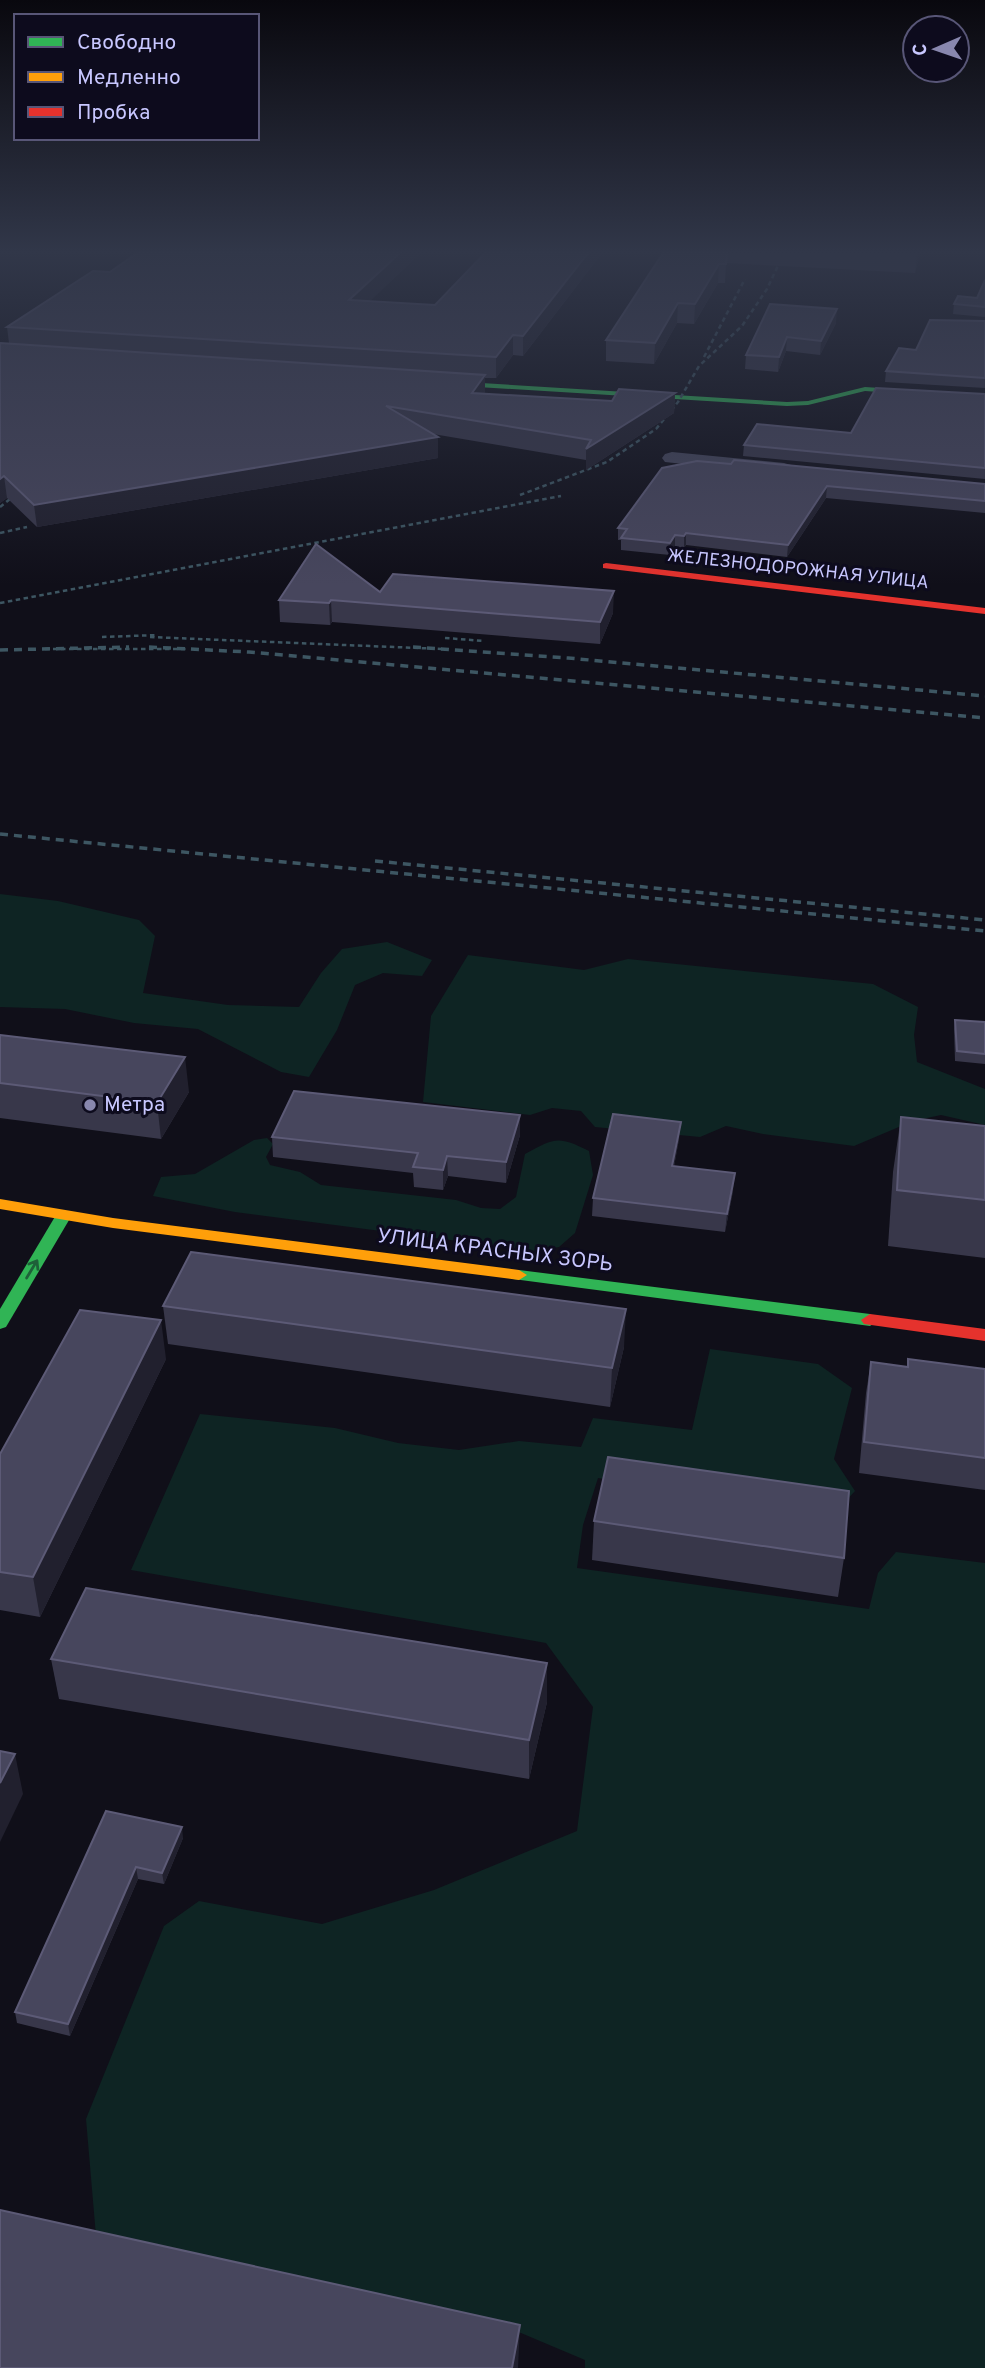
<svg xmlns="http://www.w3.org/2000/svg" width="985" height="2368" viewBox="0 0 985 2368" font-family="Overpass,sans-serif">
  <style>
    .green { fill: #0e2423 }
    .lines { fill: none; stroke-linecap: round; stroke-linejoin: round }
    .street { fill: #44455a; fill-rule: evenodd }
    .fast { fill: #30b455; fill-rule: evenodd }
    .slow { fill: #ff9f0a; fill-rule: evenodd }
    .jam { fill: #e5322d; fill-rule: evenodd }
    .rail-far1 { stroke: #3d5662; stroke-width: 2.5; stroke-dasharray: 4.5 3.5; stroke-linecap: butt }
    .rail { stroke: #3d5662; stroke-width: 3.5; stroke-dasharray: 8 6; stroke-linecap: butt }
    .wall { fill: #38374a }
    .shaded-wall { fill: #21202e }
    .building { fill: #47465d; stroke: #5c5a76; stroke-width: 2 }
    .oneway { stroke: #1e6039 }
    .poi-dot { fill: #8887ae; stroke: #0d0b1d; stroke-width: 2.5 }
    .labels { text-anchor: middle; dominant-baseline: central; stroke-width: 6; stroke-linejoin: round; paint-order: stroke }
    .far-street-label { font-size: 18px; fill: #c8c7ff; stroke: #0d0b1d }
    .poi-label { font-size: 21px; fill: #c8c7ff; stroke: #0d0b1d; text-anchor: start }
    .street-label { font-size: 21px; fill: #c8c7ff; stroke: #0d0b1d }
  </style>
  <rect width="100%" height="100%" fill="#100f19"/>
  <g class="green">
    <path d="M0,894L58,901L139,920L155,936L143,993L228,1005L299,1007L321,973L342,949L387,942L432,960L422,976L383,973L355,985L337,1030L309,1077L281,1072L198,1029L134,1023L65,1009L0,1007Z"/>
    <path d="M468,955L584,970L628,959L873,984L918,1007L914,1035L917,1062L985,1089V1125L941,1115L913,1121L854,1146L763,1134L726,1126L700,1137L595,1127L581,1111L552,1108L530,1115L423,1102L431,1016Z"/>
    <path d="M267,1138L273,1144L266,1157L270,1165L300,1172L321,1185L456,1200L481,1208L500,1209L516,1197L525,1154C554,1138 558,1135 589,1151L593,1175L575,1233L559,1247L535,1251L235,1212L153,1196L161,1177L195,1174L254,1140Z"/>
    <path d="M710,1349L818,1364L852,1388L834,1459L855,1491L832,1516L598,1478L583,1525L577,1568L869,1609L878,1573L896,1552L985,1563V2368H585V2360L521,2333L96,2236L86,2119L164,1926L199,1901L322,1924L434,1890L577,1831L593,1707L546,1643L131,1570L200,1414L335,1428L398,1443L459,1450L519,1441L581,1447L593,1418L692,1430Z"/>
  </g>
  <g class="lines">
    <path class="street" d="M672,452L784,463L791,465L794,469L791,473L784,475L665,462L662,458L665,454Z"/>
    <g class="fast">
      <path d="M432,380L787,402L808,401L865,387L985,395V399L865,391L808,405L787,406L429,384Z"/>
      <path d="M64,1210L72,1215L6,1327L0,1329V1309L56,1215Z"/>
      <path d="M519,1270L870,1314L879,1320L870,1326L513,1279L511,1275L513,1271Z"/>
    </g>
    <path class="slow" d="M0,1199L113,1218L519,1270L527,1275L519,1280L113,1228L0,1209Z"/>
    <g class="jam">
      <path d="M606,563L985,608V614L603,568V564Z"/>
      <path d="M870,1314L985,1329V1341L864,1324L861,1320Z"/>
    </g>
    <g class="rail-far1">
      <path d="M704,357L745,279"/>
      <path d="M520,495L607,462L656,429L678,402L699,366L742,326L767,289L784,253"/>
      <path d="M0,507L25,487"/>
      <path d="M0,533L27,527"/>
      <path d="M0,603L561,496"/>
      <path d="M102,637L158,635"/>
      <path d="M150,637L442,649"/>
      <path d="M445,638L484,641"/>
      <path d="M45,649H186"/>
    </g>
    <g class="rail">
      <path d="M149,647L249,652L985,718"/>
      <path d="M413,647L568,658L985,696"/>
      <path d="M0,650L129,647"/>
      <path d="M0,834L985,931"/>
      <path d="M375,861L985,920"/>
    </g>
  </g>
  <g class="wall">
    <path d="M137,253H421L369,301L435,305L485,253H602L523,356L513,355L496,378H485V394L612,401L675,393L674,413L586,470V460L433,434L438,437V458L37,527L7,498L0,503V343H9L7,327L110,272Z"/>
    <path d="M663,253H920L915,273L726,263L725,283H718L694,324L677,323L654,364L606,361V340Z"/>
    <path d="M985,280V317L953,314L954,304L977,298Z"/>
    <path d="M770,304L836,323L820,355L786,351L778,372L745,369L746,355Z"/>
    <path d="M985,321V388L885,382L886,371L916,350Z"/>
    <path d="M985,394V479L743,456L744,445L851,433Z"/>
    <path d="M662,468L985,484V513L826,498L787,557L686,545L684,548L675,547L670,555L621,550V540H618V528Z"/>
    <path d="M380,592L613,613L600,644L332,622L330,625L280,622L279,600Z"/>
    <path d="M955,1020L985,1022V1064L955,1061L954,1029Z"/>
    <path d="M0,1035L189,1092L161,1139L0,1118Z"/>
    <path d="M901,1117L985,1126V1258L888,1246L893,1172Z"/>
    <path d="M520,1135L506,1183L448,1176L443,1190L414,1187L413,1173L273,1157L272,1137Z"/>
    <path d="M679,1139L674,1166L733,1191L725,1232L592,1216L593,1198Z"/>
    <path d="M163,1306L624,1347L610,1407L168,1344Z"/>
    <path d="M166,1359L40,1617L0,1610V1454Z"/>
    <path d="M908,1359L985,1369V1490L859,1473L866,1393L871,1362L907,1367Z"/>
    <path d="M594,1521L844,1558L838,1597L592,1560Z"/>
    <path d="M51,1659L547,1663V1702L529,1779L59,1699Z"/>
    <path d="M106,1811L183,1838L164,1884L138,1879L70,2036L17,2023L15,2012Z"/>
  </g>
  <g class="shaded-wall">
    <path d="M400,253H421L350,320L349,300Z"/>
    <path d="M588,253H602L523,356V336Z"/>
    <path d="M917,253H920L915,273L917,255Z"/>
    <path d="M719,264L718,283L694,324L695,304Z"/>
    <path d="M678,303L677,323L654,364L655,343Z"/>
    <path d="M837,309L836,323L820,355L821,341Z"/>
    <path d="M513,335V355L496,378V357Z"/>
    <path d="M787,337L786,351L778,372L779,357Z"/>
    <path d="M485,375V394L472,393Z"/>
    <path d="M675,393L674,413L586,470V449Z"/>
    <path d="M438,437V458L37,527L34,505Z"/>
    <path d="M4,476L7,498L0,503V479Z"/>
    <path d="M827,486L826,498L787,557L788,545Z"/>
    <path d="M686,533V545L684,548V536Z"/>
    <path d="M675,535V547L670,555V543Z"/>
    <path d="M614,591L613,613L600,644V622Z"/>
    <path d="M331,600L332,622L330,625L329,603Z"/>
    <path d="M185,1057L189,1092L161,1139L157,1103Z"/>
    <path d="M520,1115V1135L506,1183V1162Z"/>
    <path d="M681,1122L679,1139L671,1184L672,1166Z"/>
    <path d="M447,1156L448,1176L443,1190V1170Z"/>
    <path d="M735,1173L733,1191L725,1232L727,1214Z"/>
    <path d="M626,1309L624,1347L610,1407L612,1368Z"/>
    <path d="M161,1320L166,1359L40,1617L33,1577Z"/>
    <path d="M547,1663V1702L529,1779V1740Z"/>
    <path d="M15,1754L23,1794L0,1842V1783Z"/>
    <path d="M182,1827L183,1838L164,1884L162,1873Z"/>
    <path d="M136,1867L138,1879L70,2036L68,2024Z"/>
    <path d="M520,2325L518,2368H512Z"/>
  </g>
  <g class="building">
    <path d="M137,253H400L349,300L435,305L485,253H588L523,336L513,335L496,357L7,327L93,271L110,272Z"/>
    <path d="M663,253H727L726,264H719L695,304L678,303L655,343L606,340Z"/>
    <path d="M985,280V307L954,304L958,296L977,298Z"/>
    <path d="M770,304L837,309L821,341L787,337L779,357L746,355Z"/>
    <path d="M930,320L985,321V378L886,371L899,348L916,350Z"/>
    <path d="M0,343L485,375L472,393L612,401L619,389L675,393L586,449L591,440L386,406L438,437L34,505L4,476L0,479Z"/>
    <path d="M876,388L985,394V468L744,445L757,424L851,433Z"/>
    <path d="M734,460L985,484V501L827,486L788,545L686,533L684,536L675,535L670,543L621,538L627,529L618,528L662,468L697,461L731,464Z"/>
    <path d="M316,544L380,592L393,574L614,591L600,622L331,600L329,603L279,600Z"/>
    <path d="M955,1020L985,1022V1054L957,1051Z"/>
    <path d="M0,1035L185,1057L157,1103L0,1083Z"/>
    <path d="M294,1091L520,1115L506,1162L447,1156L443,1170L413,1167L418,1153L272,1137Z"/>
    <path d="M613,1114L681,1122L672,1166L735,1173L727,1214L593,1198Z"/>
    <path d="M901,1117L985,1126V1200L897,1190Z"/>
    <path d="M191,1252L626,1309L612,1368L163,1306Z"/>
    <path d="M80,1310L161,1320L33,1577L0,1572V1454Z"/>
    <path d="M908,1359L985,1369V1458L864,1442L871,1362L908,1367Z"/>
    <path d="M608,1457L849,1491L844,1558L594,1521Z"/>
    <path d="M86,1588L547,1663L529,1740L51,1659Z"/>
    <path d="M0,1751L15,1754L0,1783Z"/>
    <path d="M106,1811L182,1827L162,1873L136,1867L68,2024L15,2012Z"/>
    <path d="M0,2210L520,2325L512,2368H0Z"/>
  </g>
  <defs><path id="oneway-shaft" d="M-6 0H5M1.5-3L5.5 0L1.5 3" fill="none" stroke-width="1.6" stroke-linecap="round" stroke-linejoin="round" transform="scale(1.75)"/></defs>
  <use class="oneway" href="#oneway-shaft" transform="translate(32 1269) rotate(-59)"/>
  <linearGradient id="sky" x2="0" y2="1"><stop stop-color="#09080e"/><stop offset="0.43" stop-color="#313749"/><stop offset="1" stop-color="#313749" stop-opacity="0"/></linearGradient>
  <rect width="985" height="585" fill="url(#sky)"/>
  <circle class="poi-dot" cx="90" cy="1105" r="7"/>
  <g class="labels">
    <g class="far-street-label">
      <text transform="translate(798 570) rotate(6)">ЖЕЛЕЗНОДОРОЖНАЯ УЛИЦА</text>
    </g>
    <g class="poi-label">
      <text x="104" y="1105">Метра</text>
    </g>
    <g class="street-label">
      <text transform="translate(495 1251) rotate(7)">УЛИЦА КРАСНЫХ ЗОРЬ</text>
    </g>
  </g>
  <rect x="14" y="14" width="245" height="126" fill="#0d0b1d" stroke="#585677" stroke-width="2"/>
  <rect x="28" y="37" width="35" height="10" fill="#30b455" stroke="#585677" stroke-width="2"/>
  <text x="77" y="49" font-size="21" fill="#c8c7ff">Свободно</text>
  <rect x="28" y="72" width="35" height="10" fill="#ff9f0a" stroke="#585677" stroke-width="2"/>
  <text x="77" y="84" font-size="21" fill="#c8c7ff">Медленно</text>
  <rect x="28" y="107" width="35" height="10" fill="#e5322d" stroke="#585677" stroke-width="2"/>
  <text x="77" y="119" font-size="21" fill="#c8c7ff">Пробка</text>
  <g transform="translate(936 49) rotate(268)"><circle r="33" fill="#0d0b1d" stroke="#585677" stroke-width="2"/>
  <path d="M0-5L12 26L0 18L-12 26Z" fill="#8887ae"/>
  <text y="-10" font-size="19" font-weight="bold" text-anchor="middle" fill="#c8c7ff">С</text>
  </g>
</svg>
